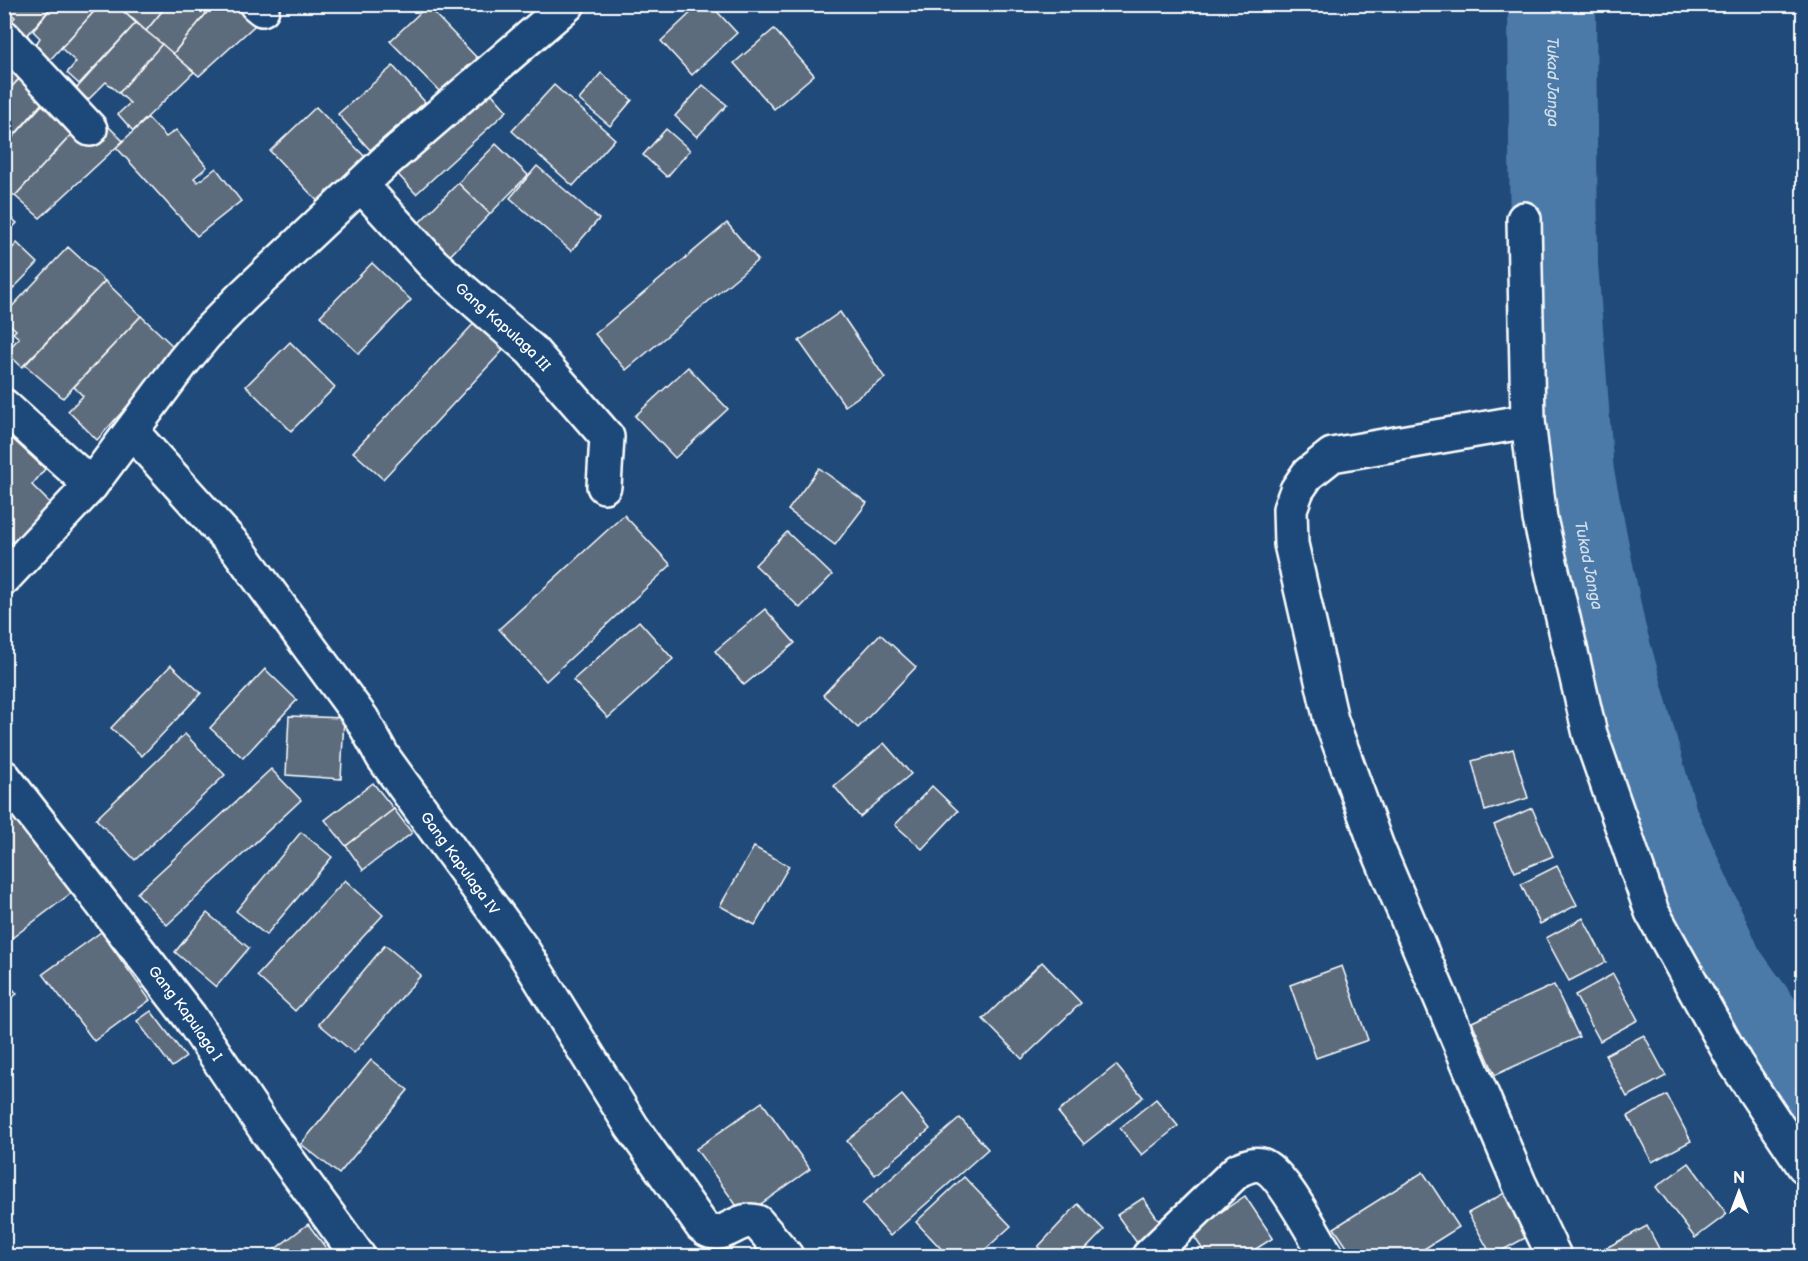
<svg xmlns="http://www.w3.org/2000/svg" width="1808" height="1261" viewBox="0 0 1808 1261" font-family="'Balsamiq Sans',sans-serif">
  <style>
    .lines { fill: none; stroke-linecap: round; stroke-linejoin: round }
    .river { stroke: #4c7aa8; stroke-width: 88 }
    .building { fill: #5d6c7d; stroke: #fff; stroke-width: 1.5 }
    .minor-casing { stroke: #fff; stroke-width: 38 }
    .minor { stroke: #1f4a7a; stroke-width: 33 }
    .labels { text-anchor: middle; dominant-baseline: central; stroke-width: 6; stroke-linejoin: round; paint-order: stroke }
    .street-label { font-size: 15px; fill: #fff; stroke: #1f4a7a }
    .water-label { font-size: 16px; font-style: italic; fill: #d2dee9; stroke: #1f4a7a }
  </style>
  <rect width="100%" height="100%" fill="#1f4a7a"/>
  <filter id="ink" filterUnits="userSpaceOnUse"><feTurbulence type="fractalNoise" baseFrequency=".0167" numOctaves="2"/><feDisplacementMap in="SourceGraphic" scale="12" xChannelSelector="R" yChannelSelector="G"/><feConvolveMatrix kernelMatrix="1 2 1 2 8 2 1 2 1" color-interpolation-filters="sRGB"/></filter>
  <g filter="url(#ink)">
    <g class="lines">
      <path class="river" id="s1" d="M1552,4L1554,265L1570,474L1602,633L1655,824L1721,971L1791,1069L1804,1074"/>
    </g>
    <g class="building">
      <path d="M4,4H54L24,39L8,26L15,17L4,8Z"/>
      <path d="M54,4H101L49,61L34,47L40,38L33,31Z"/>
      <path d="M101,4H115L136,23L79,84L67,73L76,62L61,48Z"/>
      <path d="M117,4H168L146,31Z"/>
      <path d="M168,4H214L173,54L146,31Z"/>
      <path d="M214,4H248L263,18L199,76L173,54Z"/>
      <path d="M700,4H710L737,33L692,75L661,41Z"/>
      <path d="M427,6L481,62L444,96L390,41Z"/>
      <path d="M136,23L162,44L119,93L106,82L88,100L76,89Z"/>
      <path d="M774,29L814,75L774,109L734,63Z"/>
      <path d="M162,44L194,72L133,131L118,114L130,103L119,93Z"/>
      <path d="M4,60L29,68L4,95Z"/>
      <path d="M393,66L425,102L370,150L338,114Z"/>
      <path d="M601,73L632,100L610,126L579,100Z"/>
      <path d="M23,75L48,96L4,147V95Z"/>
      <path d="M554,85L615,139L573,186L512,131Z"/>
      <path d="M703,85L727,105L697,137L675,116Z"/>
      <path d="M485,86L507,111L416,194L393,169Z"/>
      <path d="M42,105L75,131L15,196L4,188V147Z"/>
      <path d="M316,107L372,164L325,209L270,151Z"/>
      <path d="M148,118L166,137L176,130L207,167L194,178L198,182L216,168L241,201L197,236L116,147Z"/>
      <path d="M102,120L123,141L40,218L15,196L75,131Z"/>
      <path d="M666,129L690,150L667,177L643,155Z"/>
      <path d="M496,144L528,175L490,214L458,183Z"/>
      <path d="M537,166L599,219L571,251L510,198Z"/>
      <path d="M458,183L490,214L443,263L410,232Z"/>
      <path d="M4,211L17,223L4,236Z"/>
      <path d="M727,223L758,260L626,370L595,334Z"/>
      <path d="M17,243L38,263L4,298V248L9,252Z"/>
      <path d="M68,247L105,281L22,367L6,352L19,338L13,333L16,330L4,319V315Z"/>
      <path d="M372,263L411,300L359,354L320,316Z"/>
      <path d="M105,281L141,316L63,398L25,365Z"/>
      <path d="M840,312L885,378L845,406L799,341Z"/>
      <path d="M141,316L173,346L148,383L97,440L68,411L83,396L74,387Z"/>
      <path d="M479,318L508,345L383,479L353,452Z"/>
      <path d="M290,342L335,387L291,431L246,386Z"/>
      <path d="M688,367L728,409L675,458L635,416Z"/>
      <path d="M4,431L45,469L32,485L53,506L4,556Z"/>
      <path d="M819,468L867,503L835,545L788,510Z"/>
      <path d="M624,515L671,565L546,681L499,629Z"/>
      <path d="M787,532L832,575L800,608L755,565Z"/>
      <path d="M765,609L795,643L744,685L715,651Z"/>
      <path d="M639,621L673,659L608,718L573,680Z"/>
      <path d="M880,634L916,667L858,728L823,695Z"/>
      <path d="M171,665L201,693L142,756L111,728Z"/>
      <path d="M265,669L297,700L243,758L210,728Z"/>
      <path d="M289,716L344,718L341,779L286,775Z"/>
      <path d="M185,734L225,775L135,860L96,819Z"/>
      <path d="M884,743L911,774L860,817L834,786Z"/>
      <path d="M1513,749L1528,798L1485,811L1472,761Z"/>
      <path d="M271,769L301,800L167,925L137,893Z"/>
      <path d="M373,783L394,809L346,846L325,820Z"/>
      <path d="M932,786L958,811L922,849L895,825Z"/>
      <path d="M1532,808L1553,856L1515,872L1494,825Z"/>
      <path d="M394,809L412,833L363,870L346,846Z"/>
      <path d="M15,815L74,891L12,938L4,928V823Z"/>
      <path d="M301,832L332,857L266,935L236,911Z"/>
      <path d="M754,847L789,866L755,925L720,906Z"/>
      <path d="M1557,866L1577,905L1540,924L1521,884Z"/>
      <path d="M345,880L383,915L295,1011L257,976Z"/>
      <path d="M207,913L249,948L216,987L175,952Z"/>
      <path d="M1583,918L1606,962L1569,981L1546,938Z"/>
      <path d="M101,932L150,1000L94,1041L43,974Z"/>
      <path d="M385,945L421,975L354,1053L319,1024Z"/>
      <path d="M1042,962L1081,1003L1022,1059L983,1019Z"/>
      <path d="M1342,966L1368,1040L1316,1058L1290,985Z"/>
      <path d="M1613,974L1638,1020L1600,1041L1575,995Z"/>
      <path d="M4,978L17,994L4,1004Z"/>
      <path d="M1554,985L1579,1037L1495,1075L1472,1022Z"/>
      <path d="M151,1011L186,1057L172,1067L137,1021Z"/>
      <path d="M1644,1035L1666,1076L1627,1097L1605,1055Z"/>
      <path d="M371,1060L408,1090L339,1174L301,1144Z"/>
      <path d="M1116,1065L1143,1097L1084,1144L1058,1112Z"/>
      <path d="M902,1095L930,1129L875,1175L847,1141Z"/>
      <path d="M1667,1095L1691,1141L1652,1162L1628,1116Z"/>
      <path d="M1156,1099L1178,1126L1142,1155L1120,1128Z"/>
      <path d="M762,1102L810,1169L744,1216L696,1149Z"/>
      <path d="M960,1118L988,1149L890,1236L862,1204Z"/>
      <path d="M1689,1163L1727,1214L1695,1238L1656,1187Z"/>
      <path d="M1423,1172L1459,1227L1413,1256H1353L1334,1228Z"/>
      <path d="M964,1177L1011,1226L978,1256H948L916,1222Z"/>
      <path d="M1510,1190L1534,1233L1492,1256L1468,1213Z"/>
      <path d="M1245,1196L1273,1238L1245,1256H1207L1191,1232Z"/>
      <path d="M1143,1198L1167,1232L1142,1250L1117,1215Z"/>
      <path d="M1078,1204L1104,1230L1079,1256H1048L1038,1247Z"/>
      <path d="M308,1224L332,1256H278L274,1250Z"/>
      <path d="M1647,1226L1663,1256H1591Z"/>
    </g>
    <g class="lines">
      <g class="minor-casing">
        <g id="minor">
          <path d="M256,4L262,9"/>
          <path d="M4,37L90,129"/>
          <path id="s2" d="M361,185L434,265L531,350L607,437L604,486"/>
          <path d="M1524,219L1528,421L1540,519L1590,734L1652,912L1736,1064L1804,1166"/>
          <path d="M4,406L91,485"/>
          <path d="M1528,421L1332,455L1308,474L1297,490L1290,509L1291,544L1331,720L1377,847L1519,1183L1554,1256"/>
          <path id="s3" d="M132,432L239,551L362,719L383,757L522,949L632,1127L702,1226C723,1245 736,1215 757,1222L786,1256"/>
          <path d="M4,578L91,485L182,363L205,335L242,297L386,161L568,4"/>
          <path id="s4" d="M4,777L190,1017L266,1130L358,1256"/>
          <path d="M1149,1256L1238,1170C1245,1167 1253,1163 1261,1165C1281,1170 1315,1237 1327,1256"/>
        </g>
      </g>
      <use href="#minor" class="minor"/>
    </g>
  </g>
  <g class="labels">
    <g class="street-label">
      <text stroke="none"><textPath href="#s2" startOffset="201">Gang Kapulaga III</textPath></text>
      <text stroke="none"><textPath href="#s3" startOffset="543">Gang Kapulaga IV</textPath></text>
      <text stroke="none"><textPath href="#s4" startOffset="298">Gang Kapulaga I</textPath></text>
    </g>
    <g class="water-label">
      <text stroke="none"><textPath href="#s1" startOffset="78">Tukad Janga</textPath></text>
      <text stroke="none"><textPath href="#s1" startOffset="564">Tukad Janga</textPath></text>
    </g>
  </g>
  <rect width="1808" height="1261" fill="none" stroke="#1f4a7a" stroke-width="24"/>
  <rect x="12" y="12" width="1784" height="1237" fill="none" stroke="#fff" stroke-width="2" filter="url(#ink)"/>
  <g transform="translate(1739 1192)" stroke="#1f4a7a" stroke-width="4.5" paint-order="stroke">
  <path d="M0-4.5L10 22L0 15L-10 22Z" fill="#ffffff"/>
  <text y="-9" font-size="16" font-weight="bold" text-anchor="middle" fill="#ffffff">N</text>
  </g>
</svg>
